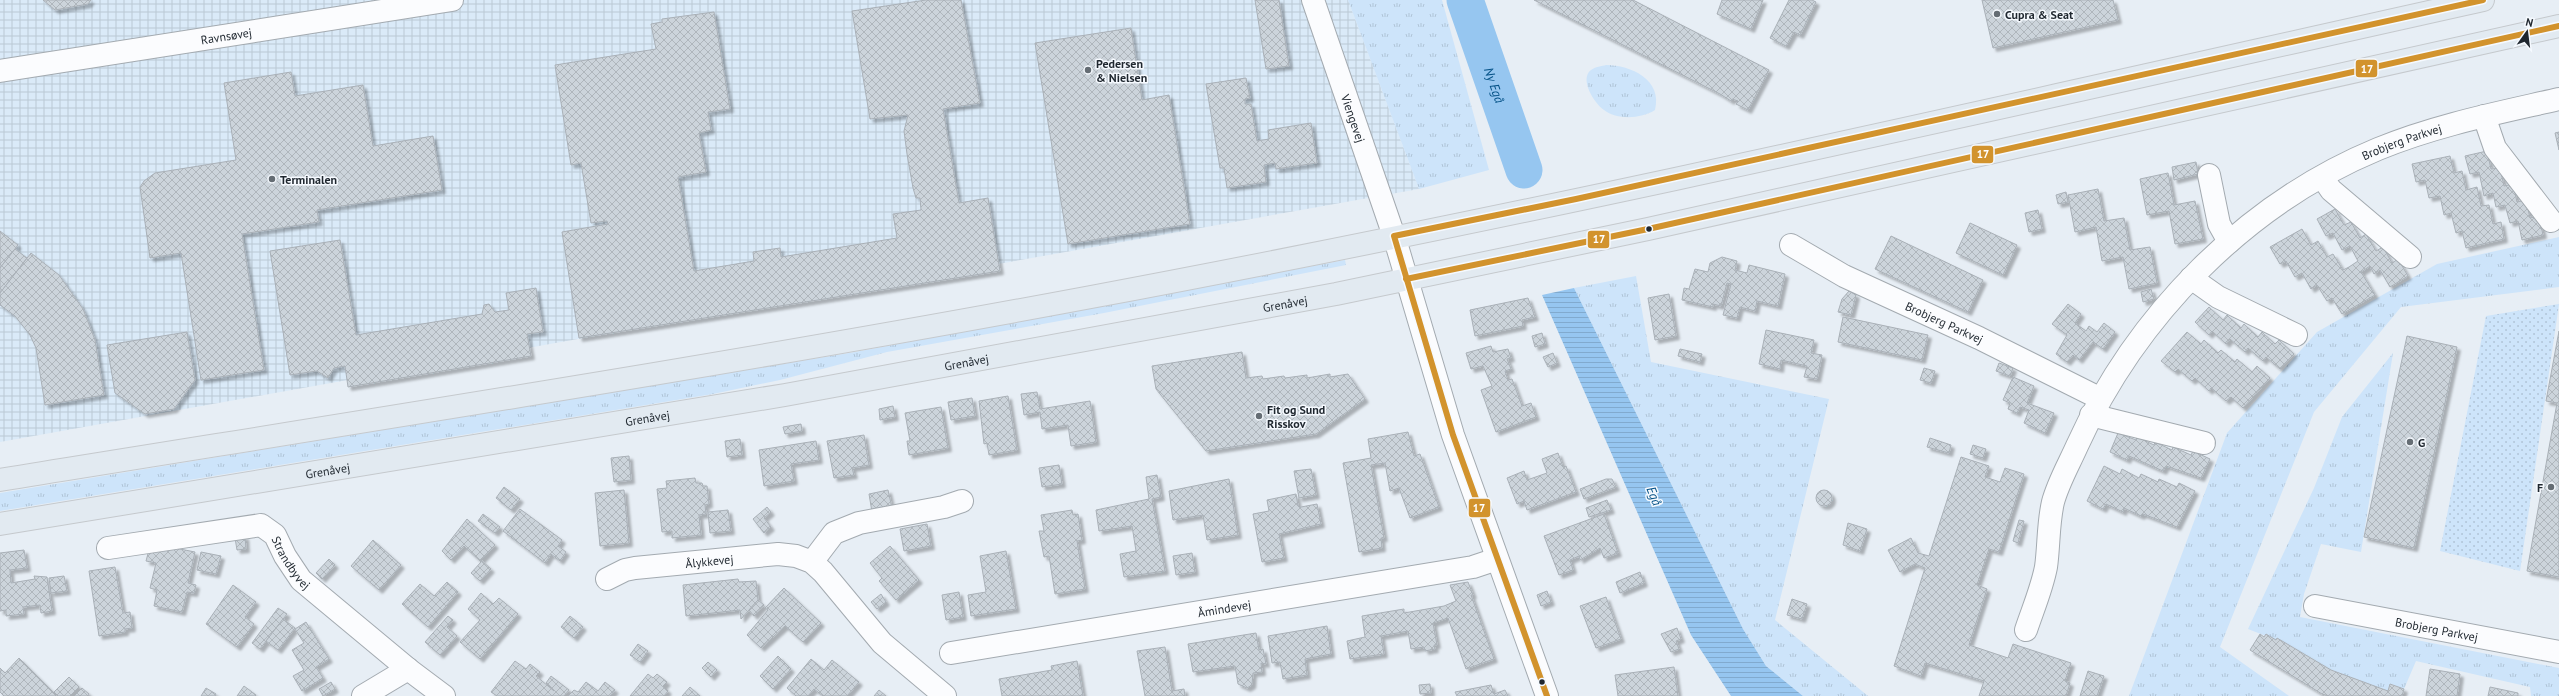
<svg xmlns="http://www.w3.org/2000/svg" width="2559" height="696" viewBox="0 0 2559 696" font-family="'PT Sans',sans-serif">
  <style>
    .industrial { fill: url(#industrial-grid) }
    .grass { fill: url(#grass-tufts) }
    .park { fill: url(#park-dots) }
    .water { fill: url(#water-rules) }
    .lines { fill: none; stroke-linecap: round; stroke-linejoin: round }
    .river { stroke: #96c6f0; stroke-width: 37 }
    .building { fill: url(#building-cross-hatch); stroke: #a9b0b7; filter: url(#shadow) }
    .minor-casing { stroke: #a3aab0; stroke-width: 24 }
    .major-casing { stroke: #c5c9cd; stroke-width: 24 }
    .minor { stroke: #fbfcfe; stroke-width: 22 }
    .major { stroke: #e2eaf1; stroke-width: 22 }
    .bus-1-casing { stroke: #f6faff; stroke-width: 9 }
    .bus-1 { stroke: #d2932d; stroke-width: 6 }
    .poi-dot { fill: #656d74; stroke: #f6faff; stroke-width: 1.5 }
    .bus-dot { fill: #1f272f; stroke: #f6faff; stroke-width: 1.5 }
    .labels { text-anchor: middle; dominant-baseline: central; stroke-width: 3; stroke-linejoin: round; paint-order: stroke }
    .poi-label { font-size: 12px; font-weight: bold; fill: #1f272f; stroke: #f6faff; text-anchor: start }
    .street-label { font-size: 12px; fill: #1f272f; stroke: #f6faff }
    .water-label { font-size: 13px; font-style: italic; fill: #055287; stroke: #f6faff }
    .line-badge { stroke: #f6faff; stroke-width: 1.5 }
    .badge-label { font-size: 11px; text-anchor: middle; font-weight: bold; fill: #fff }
  </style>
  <defs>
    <pattern id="industrial-grid" width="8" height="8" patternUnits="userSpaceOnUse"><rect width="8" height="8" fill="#daeaf8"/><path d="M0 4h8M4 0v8" fill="none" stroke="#bbc9d5"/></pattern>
    <pattern id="grass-tufts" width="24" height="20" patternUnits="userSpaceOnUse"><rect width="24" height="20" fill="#cde4fa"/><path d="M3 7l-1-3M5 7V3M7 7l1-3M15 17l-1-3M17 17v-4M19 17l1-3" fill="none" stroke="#b0c4d7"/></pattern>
    <pattern id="park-dots" width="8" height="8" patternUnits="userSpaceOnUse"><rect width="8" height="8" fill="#cde4fa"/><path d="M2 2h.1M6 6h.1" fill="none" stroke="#b0c4d7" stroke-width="1.8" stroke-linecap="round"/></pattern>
    <pattern id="water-rules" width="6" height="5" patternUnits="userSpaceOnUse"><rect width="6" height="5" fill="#96c6f0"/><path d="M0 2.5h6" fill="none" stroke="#81aace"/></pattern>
    <pattern id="building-cross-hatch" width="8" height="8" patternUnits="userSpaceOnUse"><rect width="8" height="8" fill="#ccd4db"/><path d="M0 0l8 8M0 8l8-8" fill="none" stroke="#afb6bc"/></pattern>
    <filter id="shadow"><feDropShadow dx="3.5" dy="3.5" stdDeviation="1" flood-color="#0004"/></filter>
  </defs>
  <rect width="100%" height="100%" fill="#e7eef5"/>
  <path class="industrial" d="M0,0H1348L1419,189L0,442Z"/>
  <g class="grass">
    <path d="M1348,0H1442L1489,170L1419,189Z"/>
    <path d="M1606,65C1631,65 1663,80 1655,110C1641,119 1617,120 1604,110C1594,103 1579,79 1591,70C1595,67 1602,66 1606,65Z"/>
    <path d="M2559,237V287L2401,307L2314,412L2220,647L2289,696H2129L2227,433L2317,332L2437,264Z"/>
    <path d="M1345,260L1346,265L1104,313L887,352L780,380L713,394L0,511V493L855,352Z"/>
    <path d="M1636,276L1651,362L1829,399L1775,620L1868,696H1803L1766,666L1743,629L1574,288Z"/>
    <path d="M2393,353L2361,552L2321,544L2304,594L2300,617L2559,668V696H2531L2530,687L2416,661L2404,689L2391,684L2388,691L2331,670L2277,638L2276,640L2248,629L2314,488L2342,417Z"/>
  </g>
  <path class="park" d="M2559,304L2520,571L2440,551L2486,316Z"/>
  <path class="water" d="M1574,288L1743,629L1766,666L1803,696H1731L1691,635L1542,295Z"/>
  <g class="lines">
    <path class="river" id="s1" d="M1465,0L1524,170"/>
  </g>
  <g class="building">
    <path d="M43,0H91L88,4L55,10Z"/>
    <path d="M926,0H961L980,103L943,109L959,203L988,198L1000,271L579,338L562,232L608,224L607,221L591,223L581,163L571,165L555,65L656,49L651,24L662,22V19L714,12L730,109L708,112L711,130L699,133L706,172L678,177L694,271L754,261L753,252L780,248L781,257L897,238L893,214L921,210L920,198H916L913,188L907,154L904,131L908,115L870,119L852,11Z"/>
    <path d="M1255,0H1279L1289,66L1266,69Z"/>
    <path d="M1534,0H1633L1769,70L1748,110L1736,104L1738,101L1732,99L1731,101L1720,94Z"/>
    <path d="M1722,0H1763L1751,29L1717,14Z"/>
    <path d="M1789,0H1812L1816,2L1800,35L1794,32L1786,46L1770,38Z"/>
    <path d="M1982,0H2113L2118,20L1993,48Z"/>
    <path d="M1131,28L1142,100L1169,95L1190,224L1068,244L1035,43Z"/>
    <path d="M291,72L295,96L363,85L373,146L433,136L442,190L317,210L319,222L242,234L264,370L201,380L181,253L150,258L140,187L144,181L155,173L236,160L224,83Z"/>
    <path d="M1246,78L1250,98L1245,99V104H1251L1257,141L1269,139L1268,130L1311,123L1317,163L1276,169L1275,163L1264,165L1266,182L1227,188L1224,168H1220L1206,84Z"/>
    <path d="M2559,132V150L2555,133Z"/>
    <path d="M2487,151L2491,169L2500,168L2504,186L2513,184L2517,202L2526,200L2530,218L2539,216L2543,235L2522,240L2518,221L2510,223L2505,205L2496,207L2493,193L2484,196L2479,172L2470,174L2465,156Z"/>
    <path d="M2450,156L2454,173L2462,171L2466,190L2477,187L2481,206L2489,205L2493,224L2501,222L2504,239L2466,248L2462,231L2456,233L2451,213L2444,215L2440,196L2429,198L2425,180L2416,182L2412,164Z"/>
    <path d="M2196,162L2198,174L2174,180L2172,167Z"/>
    <path d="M2168,173L2174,205L2195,201L2203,239L2175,244L2169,211L2147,215L2140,179Z"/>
    <path d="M2098,189L2104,221L2124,218L2130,250L2150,247L2157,283L2129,289L2123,257L2102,261L2096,227L2075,232L2068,195Z"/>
    <path d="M2066,192L2068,202L2058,204L2056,195Z"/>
    <path d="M2335,209L2344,225L2351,222L2360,238L2366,234L2376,251L2383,247L2392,263L2398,259L2408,276L2390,287L2380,270L2374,274L2370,266L2361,272L2375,295L2342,314L2332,298L2327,301L2317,285L2311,289L2302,273L2295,277L2286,261L2280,264L2270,247L2302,229L2311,245L2318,241L2327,257L2333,254L2343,270L2349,267L2358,261L2350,246L2342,250L2333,233L2326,236L2317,219Z"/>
    <path d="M2038,210L2042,229L2029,232L2025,213Z"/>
    <path d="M1970,223L2017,245L2003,275L1956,253Z"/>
    <path d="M0,231L18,245L0,268Z"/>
    <path d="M1891,236L1983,280L1968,312L1875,269Z"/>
    <path d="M340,240L356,335L482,314L484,305L489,304L495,312L509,310L506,293L536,288L543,332L527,334L531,356L348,387L345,366L334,368L328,378L317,371L290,375L270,251Z"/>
    <path d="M15,249L27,258L0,293V268Z"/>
    <path d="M31,253L59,275L83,309L95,340L104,395L45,405L36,348L30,335L15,316L0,305V293Z"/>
    <path d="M1722,257L1737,261L1735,270L1747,273L1749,265L1785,274L1778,306L1757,301L1755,311L1740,307L1737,318L1723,315L1731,284L1727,283L1721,306L1713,304V307L1682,300L1684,288L1689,289L1695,269L1708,272L1710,263Z"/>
    <path d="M2151,289L2154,299L2143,302L2141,292Z"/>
    <path d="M1849,291L1856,295L1851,315L1838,312L1842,299Z"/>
    <path d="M1669,294L1676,336L1655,340L1648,298Z"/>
    <path d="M1528,298L1535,317L1522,320L1523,326L1475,336L1470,310Z"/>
    <path d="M2068,304L2081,314L2075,323L2086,331L2089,326L2097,332L2104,323L2115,332L2103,349L2093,342L2079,360L2073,355L2067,362L2056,354L2067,335L2052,324Z"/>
    <path d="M2209,307L2223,320L2227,315L2241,328L2244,324L2258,337L2262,332L2275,344L2279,340L2294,354L2280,369L2266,357L2263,361L2248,348L2245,352L2230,339L2226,344L2212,331L2209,335L2195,322Z"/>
    <path d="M1843,317L1928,335L1922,360L1838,342Z"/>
    <path d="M1766,330L1814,340L1811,353L1822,355L1817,379L1804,377L1807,366L1781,360L1780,369L1759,364Z"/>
    <path d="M2559,331V577L2527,571L2557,403L2546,401Z"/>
    <path d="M187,332L195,380L174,409L145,414L115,393L107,345Z"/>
    <path d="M2187,332L2201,344L2204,340L2218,353L2221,350L2235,362L2237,359L2252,372L2257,366L2270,378L2243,408L2231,397L2226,401L2211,388L2209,391L2195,378L2192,381L2178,369L2175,372L2161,361Z"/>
    <path d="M1542,333L1545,344L1535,347L1532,336Z"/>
    <path d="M2407,336L2457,347L2414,548L2364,537Z"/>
    <path d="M1491,346L1493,352L1508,349L1511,358L1507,359L1511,369L1505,371L1508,380L1512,379L1522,406L1531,403L1536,417L1496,432L1481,390L1492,386L1483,366L1471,369L1466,353Z"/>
    <path d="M1680,349L1702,354L1700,362L1678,356Z"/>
    <path d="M1242,352L1246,378L1262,376L1263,379L1284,376L1285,378L1307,375V378L1330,374V377L1348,374L1365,399L1316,434L1206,451L1156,389L1152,366Z"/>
    <path d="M1553,353L1557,363L1548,367L1543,357Z"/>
    <path d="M1999,363L2013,368L2010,376L1996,371Z"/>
    <path d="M1924,368L1935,371L1931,383L1920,380Z"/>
    <path d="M2013,377L2034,386L2027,403L2054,413L2045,433L2024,423L2029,410L2020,407L2017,413L2008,409L2010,403L2003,400Z"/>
    <path d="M1037,392L1040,409L1090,401L1096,442L1071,446L1068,425L1042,429L1040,412L1024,415L1021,394Z"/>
    <path d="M1008,396L1017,450L989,455L987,443L984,444L979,401Z"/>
    <path d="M972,398L975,416L951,420L948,402Z"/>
    <path d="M893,406L895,417L880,420L879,409Z"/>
    <path d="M941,407L948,448L909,455L907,441H910L905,413Z"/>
    <path d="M801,424L802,431L785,434L783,427Z"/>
    <path d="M1408,432L1414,456L1420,454L1439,507L1410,518L1399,488L1390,491L1385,463L1371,465L1384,538H1381L1382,548L1359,552L1343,463L1371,458L1368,439Z"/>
    <path d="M2118,433L2136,440L2137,437L2154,445L2155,442L2172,450L2173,447L2191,455L2193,451L2210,459L2201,478L2166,466L2163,471L2129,456L2127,460L2110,452Z"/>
    <path d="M864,435L869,465L852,468L854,475L834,478L827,441Z"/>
    <path d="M1930,438L1951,445L1949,453L1927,447Z"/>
    <path d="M740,439L742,455L727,457L725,441Z"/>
    <path d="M816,441L819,460L791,464L794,481L764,486L759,450Z"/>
    <path d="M1973,445L1986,449L1983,458L1970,454Z"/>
    <path d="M1558,453L1563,467L1566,466L1576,492L1527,510L1524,501L1517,504L1507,478L1524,471L1527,480L1547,473L1542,459Z"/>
    <path d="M629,456L631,480L614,482L611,458Z"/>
    <path d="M1961,457L1989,466L1985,477L2000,482L2005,468L2024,474L1999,552L1989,549L1977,585L1987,589L1969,645L2008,658L2013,644L2071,663L2065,681L2070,683L2066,696H1979L1984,681L1925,663L1921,676L1894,666L1925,568L1915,564L1900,572L1888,550L1911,538L1918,553L1929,556Z"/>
    <path d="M1059,465L1062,484L1042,487L1039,468Z"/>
    <path d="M2104,466L2120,474L2122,469L2139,478L2141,474L2158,482L2159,479L2177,487L2179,483L2195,491L2177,527L2143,514L2141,516L2124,508L2123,512L2106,504L2103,509L2087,501Z"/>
    <path d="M1311,469L1316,495L1299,498L1294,471Z"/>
    <path d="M1157,475L1161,497L1152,499L1165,571L1124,577L1120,554L1136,551L1132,526L1099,531L1096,510L1149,499L1146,477Z"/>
    <path d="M695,478L696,483H702L703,486H707L709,504L705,505L706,514L699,515L701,535L672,538V531L662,532L657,489L667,488L666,481Z"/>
    <path d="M1229,479L1238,535L1207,540L1203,515L1173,520L1169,491Z"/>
    <path d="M1606,479H1612L1616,487L1584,499L1580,489Z"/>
    <path d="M504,487L520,499L511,510L496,498Z"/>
    <path d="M624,490L629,543L600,546L595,493Z"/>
    <path d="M888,490L892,508L872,512L869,494Z"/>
    <circle cx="1824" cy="498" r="8"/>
    <path d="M1296,494L1298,506L1301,507L1317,504L1321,524L1279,534L1284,558L1262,562L1253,514L1269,511L1267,500Z"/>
    <path d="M1607,500L1611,510L1589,517L1586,508Z"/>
    <path d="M767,507L771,512L764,518L771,527L764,533L753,519Z"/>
    <path d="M520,509L562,540L558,546L566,552L560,561L551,554L545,563L503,531Z"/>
    <path d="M728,510L731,531L710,533L708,512Z"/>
    <path d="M1072,510L1073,515L1078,514L1082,540L1077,541L1085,589L1055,594L1049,556L1044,557L1039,531H1044L1041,515Z"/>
    <path d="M483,514L500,527L495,533L478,521Z"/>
    <path d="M1604,514L1618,553L1604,558L1600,548L1580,560L1579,556L1570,560L1573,570L1559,575L1544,536Z"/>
    <path d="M467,519L495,545L481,560L491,569L480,581L471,573L481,562L464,546L451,560L442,551Z"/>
    <path d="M2019,520L2024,521L2018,543L2013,541Z"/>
    <path d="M1848,523L1867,529L1860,551L1843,545Z"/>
    <path d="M927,524L931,546L904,551L900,529Z"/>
    <path d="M245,536L246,549L237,550L235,538Z"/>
    <path d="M373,540L401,565L379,590L351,566Z"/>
    <path d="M160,545L195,552L188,583L196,585L194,593L187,592L182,612L154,606L157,590L150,588L156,563L146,561L150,546Z"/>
    <path d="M890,546L919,580L896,600L879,581L882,578L870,563Z"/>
    <path d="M24,550L27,568L10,570L11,583L35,579L34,576L47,577L52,611L41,613L40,605L23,607L24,614L6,616V610L0,611V553Z"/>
    <path d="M1006,551L1016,609L971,616L968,595L986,592L980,556Z"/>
    <path d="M201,552L221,556L216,574L197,570Z"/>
    <path d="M1192,553L1195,572L1176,575L1173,556Z"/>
    <path d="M329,559L335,565L322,579L316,573Z"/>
    <path d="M115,567L123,613L130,612L132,628L125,629V632L99,636L89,571Z"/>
    <path d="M1640,572L1644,583L1620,593L1616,582Z"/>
    <path d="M64,576L67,591L51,593L49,578Z"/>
    <path d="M738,579L739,582L756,581L758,600L741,619L740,610L686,616L683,585Z"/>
    <path d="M447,582L458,592L428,627L402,604L420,584L434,596Z"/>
    <path d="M1468,582L1473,595H1471L1494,659L1466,669L1448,618L1433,623L1437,645H1434L1435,649L1425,651L1424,647L1411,649L1408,631L1381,636L1384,654L1350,659L1347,641L1365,637L1362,616L1404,609V613L1444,606L1456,601L1450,585Z"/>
    <path d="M233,585L256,602L245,617L254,624L237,647L206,624Z"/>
    <path d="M784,588L821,623L803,642L785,626L761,648L747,635L768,610L765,608Z"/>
    <path d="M1547,591L1551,602L1541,606L1537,595Z"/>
    <path d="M959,592L963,617L946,620L942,595Z"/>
    <path d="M481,593L493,604L499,598L518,614L480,659L460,642L480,620L468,609Z"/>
    <path d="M881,594L886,602L877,609L871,602Z"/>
    <path d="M1606,597L1621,639L1596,648L1580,606Z"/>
    <path d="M1792,599L1807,604L1802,619L1787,615Z"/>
    <path d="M758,600L764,605L754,616L749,610Z"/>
    <path d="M278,608L287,614L260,649L252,643Z"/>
    <path d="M448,616L453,620L447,627L457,636L440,655L425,642Z"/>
    <path d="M570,616L583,627L574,638L561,627Z"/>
    <path d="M283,619L295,628L278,650L266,641Z"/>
    <path d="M306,622L329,659L316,667L323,678L302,691L293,676L304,670L292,650L304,643L295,629Z"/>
    <path d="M1327,626L1331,654L1305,659L1307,675L1283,679L1280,662L1272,663L1268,636Z"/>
    <path d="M1677,628L1681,639L1676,641L1679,649L1671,652L1661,634Z"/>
    <path d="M1256,633L1259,650L1263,649L1266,664L1261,663L1262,672L1253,673L1252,685L1247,688L1238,684L1235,666L1193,672L1188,644Z"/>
    <path d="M2260,634L2264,637L2266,634L2276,640L2277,638L2331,670L2388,691L2390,684L2404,689L2402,696H2329L2322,694L2250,650Z"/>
    <path d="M638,644L648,651L640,662L630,655Z"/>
    <path d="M1165,647L1172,691L1184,689L1185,696H1145L1137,651Z"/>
    <path d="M778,656L791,669L773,689L760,676Z"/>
    <path d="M19,658L56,695L55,696H4L0,692V668L5,673Z"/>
    <path d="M811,659L824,670L832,660L859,682L847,696H823L814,689L808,696H796L787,688Z"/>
    <path d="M515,661L526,669L530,664L540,672L536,676L554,691L546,683L551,676L569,690L564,696H497L491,692Z"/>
    <path d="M1077,661L1083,696H1002L999,679L1052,670L1051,666Z"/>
    <path d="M708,662L717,670L711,677L702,668Z"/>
    <path d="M1674,667L1678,696H1618L1615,675Z"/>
    <path d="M2430,669L2460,674L2457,696H2426Z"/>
    <path d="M2088,671L2104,676L2097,696H2080Z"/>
    <path d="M648,674L653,678L657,674L667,682L663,686L668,691L664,696H630Z"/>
    <path d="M69,677L79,687L70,696H58L54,692Z"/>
    <path d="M331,682L335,689L323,696L319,689Z"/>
    <path d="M586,682L598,691L605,682L615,690L610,696H568L574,690L578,692Z"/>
    <path d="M1430,684L1431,693L1420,694L1419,685Z"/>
    <path d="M1491,685L1494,694L1505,690L1508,696H1457L1455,692Z"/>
    <path d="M244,686L256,695L255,696H237Z"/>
    <path d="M690,687L700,696H682Z"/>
    <path d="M2490,687L2518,693V696H2488Z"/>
    <path d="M82,688L89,694L88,696H74Z"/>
    <path d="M206,688L216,694L215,696H201Z"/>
    <path d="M879,690L886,696H874Z"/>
  </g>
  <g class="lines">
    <g class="minor-casing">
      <g id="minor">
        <path id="s2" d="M1313,0L1394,236L1453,435L1547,696"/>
        <path id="s3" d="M0,71L452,0"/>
        <path d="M2484,116L2495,148L2551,221"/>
        <path d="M2209,175L2219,224L2229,242"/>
        <path d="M2322,177L2331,190L2410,257"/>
        <path id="s4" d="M1791,245L1844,276L1979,338L2099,398"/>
        <path d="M2191,278L2218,297L2296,335"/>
        <path d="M2091,415L2204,443"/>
        <path id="s5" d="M108,548L261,525L275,535L285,556L301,580L408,669L444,696"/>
        <path d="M812,562L834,533L859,523L944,507L962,501"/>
        <path id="s6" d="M607,579L625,570L635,568L778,554L796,556L812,562L823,572L882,643L945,696"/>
        <path id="s7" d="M2315,606L2559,652"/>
        <path id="s8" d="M2026,630C2033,609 2042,588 2046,567C2049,546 2048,523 2053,502C2058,483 2069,464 2077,446C2136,316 2245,204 2378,149C2436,125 2498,113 2559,99"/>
        <path id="s9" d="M951,653L1473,567L1497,559"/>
        <path d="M363,696L408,669"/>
      </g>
    </g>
    <g class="major-casing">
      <g id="major">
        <path d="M0,480C364,421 728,365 1091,297C1557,210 2020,103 2483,0"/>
        <path id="s10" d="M0,524L785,395L1336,294L1648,229L2559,26"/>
      </g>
    </g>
    <use href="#minor" class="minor"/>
    <use href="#major" class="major"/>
    <g class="bus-1-casing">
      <g id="bus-1">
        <path d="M1406,279L1648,229L2559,26"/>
        <path d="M1547,696L1453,435L1394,236L1576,199L2483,0"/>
      </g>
    </g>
    <use href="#bus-1" class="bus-1"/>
  </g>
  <g class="poi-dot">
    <circle cx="1997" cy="14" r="4"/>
    <circle cx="1088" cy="70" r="4"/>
    <circle cx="272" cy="179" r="4"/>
    <circle cx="1259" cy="416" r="4"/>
    <circle cx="2410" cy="442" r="4"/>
    <circle cx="2551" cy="487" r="4"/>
  </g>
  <g class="bus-dot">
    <circle cx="1649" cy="229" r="3.5"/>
    <circle cx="1542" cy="682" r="3.5"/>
  </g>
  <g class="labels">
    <g class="poi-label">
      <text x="2005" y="14">Cupra &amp; Seat</text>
      <text x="1096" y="63">Pedersen<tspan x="1096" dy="14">&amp; Nielsen</tspan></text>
      <text x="280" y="179">Terminalen</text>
      <text x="1267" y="409">Fit og Sund<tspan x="1267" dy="14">Risskov</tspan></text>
      <text x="2418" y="442">G</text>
      <text x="2543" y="487" text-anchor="end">F</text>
    </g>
    <g class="street-label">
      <text stroke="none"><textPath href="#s3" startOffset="229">Ravnsøvej</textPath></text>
      <text stroke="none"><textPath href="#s2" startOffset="125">Viengevej</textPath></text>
      <text stroke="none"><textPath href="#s8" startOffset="650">Brobjerg Parkvej</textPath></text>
      <text stroke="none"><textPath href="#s10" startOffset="1304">Grenåvej</textPath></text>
      <text stroke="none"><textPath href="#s4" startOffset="172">Brobjerg Parkvej</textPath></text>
      <text stroke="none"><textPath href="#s10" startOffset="980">Grenåvej</textPath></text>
      <text stroke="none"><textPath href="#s10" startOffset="656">Grenåvej</textPath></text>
      <text stroke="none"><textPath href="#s10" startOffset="332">Grenåvej</textPath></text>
      <text stroke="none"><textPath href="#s6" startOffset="105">Ålykkevej</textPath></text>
      <text stroke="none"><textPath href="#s5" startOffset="204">Strandbyvej</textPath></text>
      <text stroke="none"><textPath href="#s9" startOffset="277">Åmindevej</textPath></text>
      <text stroke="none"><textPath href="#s7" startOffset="124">Brobjerg Parkvej</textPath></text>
    </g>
    <g class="water-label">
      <text stroke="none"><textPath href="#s1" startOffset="90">Ny Egå</textPath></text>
      <text transform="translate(1654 496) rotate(68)">Egå</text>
    </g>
  </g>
  <g class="line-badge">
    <rect x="2355" y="59" width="23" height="19" rx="4" fill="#d2932d"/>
    <rect x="1971" y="145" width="23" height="19" rx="4" fill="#d2932d"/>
    <rect x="1587" y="230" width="23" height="19" rx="4" fill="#d2932d"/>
    <rect x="1468" y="498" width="23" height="20" rx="4" fill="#d2932d"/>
  </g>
  <g class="badge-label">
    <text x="2367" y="73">17</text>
    <text x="1983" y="158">17</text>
    <text x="1599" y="243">17</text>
    <text x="1479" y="512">17</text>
  </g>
  <g transform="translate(2527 32) rotate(14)" stroke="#f6faff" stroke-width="3" paint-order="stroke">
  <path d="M0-3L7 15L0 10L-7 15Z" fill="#1f272f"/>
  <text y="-6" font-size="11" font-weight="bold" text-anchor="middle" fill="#1f272f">N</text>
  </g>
</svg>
